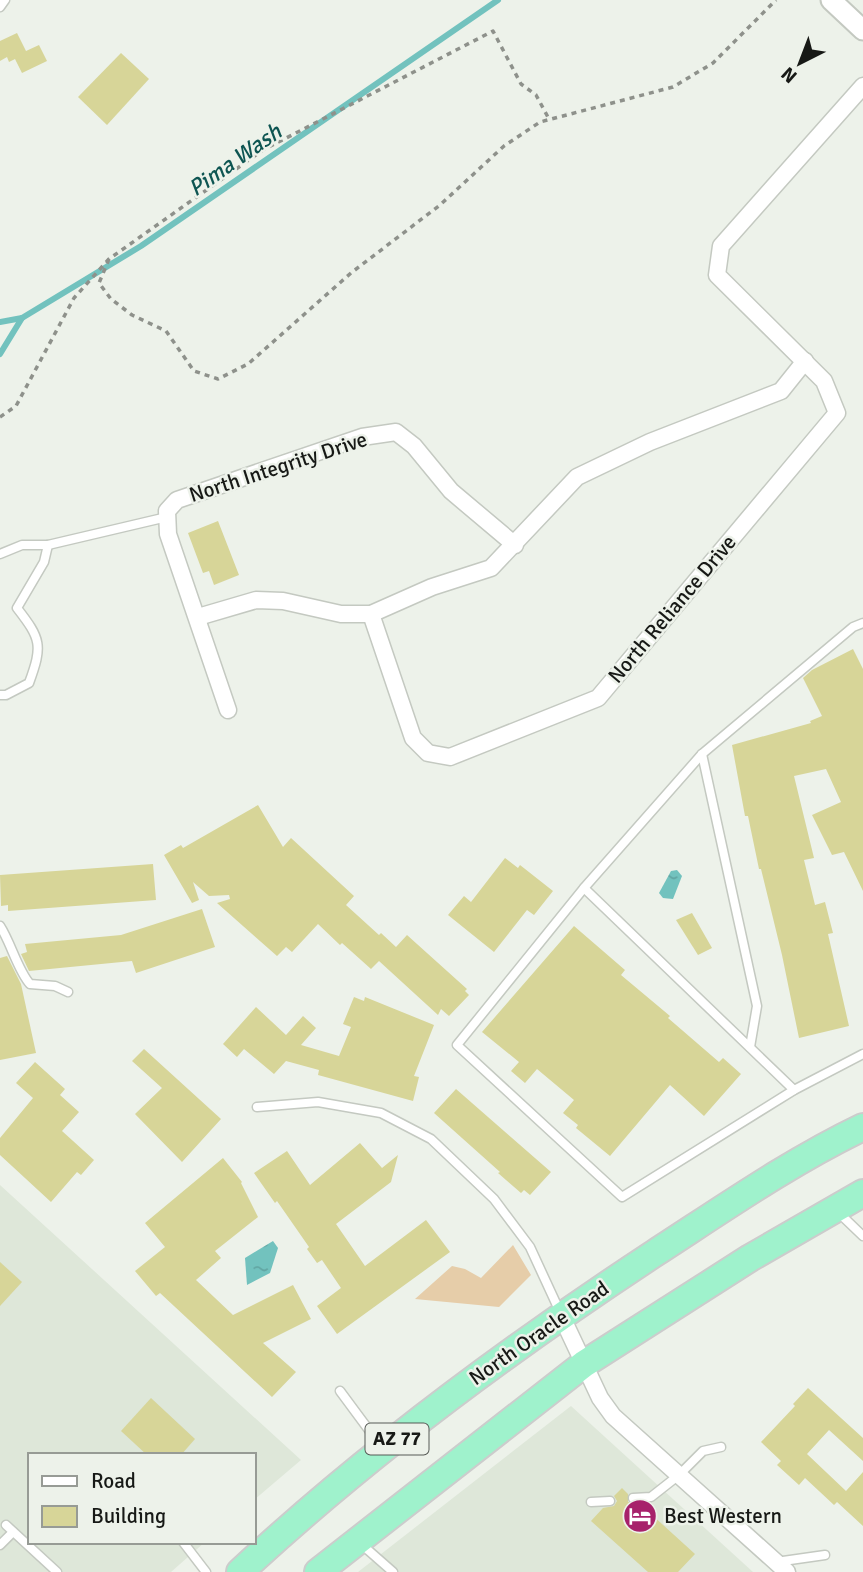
<svg xmlns="http://www.w3.org/2000/svg" width="863" height="1572" viewBox="0 0 863 1572" font-family="Signika,sans-serif">
  <style>
    .built { fill: #dee7d9 }
    .grass { fill: #e6cda9 }
    .water { fill: url(#water-ripples) }
    .lines { fill: none; stroke-linecap: round; stroke-linejoin: round }
    .stream { stroke: #72c2be; stroke-width: 6 }
    .building { fill: #d7d598 }
    .service-casing { stroke: #c4c9c1; stroke-width: 11 }
    .minor-casing { stroke: #c4c9c1; stroke-width: 19 }
    .tertiary-casing { stroke: #c4c9c1; stroke-width: 23 }
    .trunk-casing { stroke: #ccc; stroke-width: 30 }
    .path { stroke: #8e918b; stroke-width: 3.5; stroke-dasharray: 5 5; stroke-linecap: butt }
    .service { stroke: #fff; stroke-width: 8 }
    .minor { stroke: #fff; stroke-width: 16 }
    .tertiary { stroke: #fff; stroke-width: 19 }
    .trunk { stroke: #9ff2cc; stroke-width: 26 }
    .labels { text-anchor: middle; dominant-baseline: central; stroke-width: 5; stroke-linejoin: round; paint-order: stroke }
    .shield { fill: #edf2ea; stroke: #575a56; stroke-width: 2 }
    .shield-label { font-size: 19px; font-weight: bold; fill: #171916 }
    .street-label { font-size: 21px; fill: #171916; stroke: #edf2ea }
    .poi-label { font-size: 21px; fill: #171916; stroke: #edf2ea; text-anchor: start }
    .water-label { font-size: 23px; font-style: italic; fill: #0e5552; stroke: #edf2ea }
  </style>
  <defs>
    <pattern id="water-ripples" width="26" height="14" patternUnits="userSpaceOnUse" patternTransform="scale(1.75)"><rect width="26" height="14" fill="#72c2be"/><path d="M2 4q2-2 4 0t4 0M15 11q2-2 4 0t4 0" fill="none" stroke="#62a6a3"/></pattern>
  </defs>
  <rect width="100%" height="100%" fill="#edf2ea"/>
  <g class="built">
    <path d="M0,1185L301,1460L254,1500V1455H30V1542H205L171,1572H0Z"/>
    <path d="M571,1406L753,1572H358Z"/>
  </g>
  <path class="grass" d="M513,1245L531,1275L499,1307L415,1299L452,1266L465,1269L481,1278Z"/>
  <g class="water">
    <path d="M677,870L682,876L673,899L663,898L659,893L671,871Z"/>
    <path d="M273,1241L278,1248L270,1273L247,1285L245,1258Z"/>
  </g>
  <g class="lines">
    <g class="stream">
      <path d="M0,322L22,318"/>
      <path d="M0,354L22,318L141,246L498,0"/>
    </g>
  </g>
  <g class="building">
    <path d="M17,33L26,51L39,45L47,61L22,73L15,59L9,62L7,57L0,61V41Z"/>
    <path d="M121,53L149,79L107,125L78,97Z"/>
    <path d="M218,521L239,575L214,585L209,571L203,573L188,533Z"/>
    <path d="M853,649L863,669V891L844,852L832,855L812,815L841,802L826,769L794,776L814,858L804,860L815,905L825,902L833,933L828,934L849,1026L799,1038L782,955L761,869H759L748,816H745L732,745L811,723L810,721L822,716L803,678L812,670Z"/>
    <path d="M258,805L283,847L291,838L354,896L346,905L379,935L381,933L396,947L407,935L467,989L465,991L469,995L449,1016L441,1009L438,1015L379,961L371,969L342,943L340,945L318,924L292,952L286,947L277,956L217,903L230,899L229,895L209,896L193,882L199,900L192,903L164,855L181,845L183,848Z"/>
    <path d="M505,858L518,868L520,865L553,891L534,915L527,910L494,952L448,915L464,896L471,902Z"/>
    <path d="M153,864L156,900L8,911V905L1,906L0,875Z"/>
    <path d="M202,909L215,947L136,973L132,961L29,971L21,954L27,952L25,944L121,935Z"/>
    <path d="M692,913L712,948L698,955L676,920Z"/>
    <path d="M574,926L625,970L621,975L670,1016L668,1018L719,1062L723,1058L741,1074L704,1116L670,1085L610,1156L576,1128L578,1125L563,1113L574,1100L537,1069L525,1083L511,1071L519,1062L482,1032Z"/>
    <path d="M7,956L21,984L36,1053L0,1060V958Z"/>
    <path d="M354,997L364,1001L365,997L434,1025L414,1076L419,1077L413,1101L318,1075L319,1070L286,1061L274,1074L244,1049L237,1057L223,1044L256,1007L286,1035L303,1016L316,1028L301,1045L339,1056L351,1027L343,1024Z"/>
    <path d="M144,1049L221,1119L182,1162L135,1114L162,1088L132,1061Z"/>
    <path d="M35,1062L65,1089L60,1095L79,1112L62,1131L94,1160L81,1175L77,1172L51,1202L0,1155V1138L33,1098L16,1083Z"/>
    <path d="M456,1089L551,1172L530,1195L524,1190L521,1193L498,1173L500,1172L434,1113Z"/>
    <path d="M360,1143L382,1168L398,1155L391,1182L336,1224L365,1266L426,1220L450,1252L337,1334L317,1306L341,1288L322,1260L317,1263L307,1249L309,1247L277,1201L275,1203L254,1173L287,1151L310,1185Z"/>
    <path d="M223,1158L242,1182L241,1183L258,1217L215,1251L221,1258L196,1280L233,1315L293,1285L311,1319L263,1343L296,1372L272,1397L160,1293L156,1296L135,1271L165,1247L145,1223Z"/>
    <path d="M0,1262L22,1282L0,1306Z"/>
    <path d="M808,1388L863,1438V1461L829,1430L807,1454L846,1491L863,1472V1526L837,1502L834,1505L805,1478L799,1485L777,1465L781,1461L761,1442L795,1406L793,1404Z"/>
    <path d="M151,1398L195,1439L181,1455H147L121,1431Z"/>
    <path d="M622,1488L628,1494V1502L640,1504L695,1554L678,1572H648L591,1521L603,1508L614,1506L617,1501L614,1496Z"/>
  </g>
  <g class="lines">
    <g class="service-casing">
      <g id="service">
        <path d="M0,7L5,0"/>
        <path d="M0,554L22,545H48L167,517"/>
        <path d="M863,623L853,627L702,754L584,888L457,1045L622,1197L794,1090L863,1054"/>
        <path d="M0,695H6L29,683C43,645 41,639 17,608L44,562L48,545"/>
        <path d="M702,754L757,1006L750,1047"/>
        <path d="M584,888L794,1090"/>
        <path d="M0,926C11,943 18,971 30,984L55,986L68,992"/>
        <path d="M257,1107L318,1102L381,1113L431,1139L494,1199L530,1247L560,1312"/>
        <path d="M839,1213L863,1236"/>
        <path d="M340,1391L380,1445"/>
        <path d="M633,1498L651,1497L679,1475L703,1451L721,1447"/>
        <path d="M591,1502L610,1501"/>
        <path d="M6,1525L57,1572"/>
        <path d="M183,1542L206,1572"/>
        <path d="M360,1543L393,1572"/>
        <path d="M0,1545L13,1532"/>
        <path d="M776,1562L825,1555"/>
      </g>
    </g>
    <g class="minor-casing">
      <g id="minor">
        <path d="M371,614L413,738L428,753L450,757L598,698L837,413L824,381L717,275L721,246L863,86"/>
        <path d="M198,617L256,600L283,601L341,614H371L432,587L491,568L577,477L650,442L781,391L805,361"/>
        <path d="M228,710L168,534L167,511L177,500L362,437L396,432L414,446L451,491L515,545"/>
        <path d="M561,1315L600,1398L613,1416L787,1572"/>
      </g>
    </g>
    <g class="tertiary-casing">
      <path id="tertiary" d="M831,0L863,30"/>
    </g>
    <g class="trunk-casing">
      <g id="trunk">
        <path d="M240,1572C368,1453 509,1349 655,1253C723,1209 790,1162 863,1127"/>
        <path d="M318,1572L584,1364L750,1258L863,1193"/>
      </g>
    </g>
    <g class="path">
      <path d="M109,259L99,283L111,299L132,315L166,331L194,371L218,379L248,364L351,273L440,205L504,146L540,122L673,87L713,63L776,0"/>
      <path d="M0,417L16,406L74,298L109,259L263,150L493,31L521,84L536,95L549,119"/>
    </g>
    <use href="#service" class="service"/>
    <use href="#minor" class="minor"/>
    <use href="#tertiary" class="tertiary"/>
    <use href="#trunk" class="trunk"/>
  </g>
  <defs>
    <g id="hotel-disc" transform="scale(1.75)"><circle r="9.5" fill="#a7226b" stroke="#edf2ea"/><path d="M-6-4.5h1.5V1H6V5H4.5V3h-9V5H-6ZM-4 0a1.8 1.8 0 1 1 3.6 0ZM.5 0V-2.5h3Q6-2.5 6 0Z" fill="#fff"/></g>
  </defs>
  <g fill-rule="evenodd">
    <use href="#hotel-disc" x="640" y="1516"/>
  </g>
  <g class="labels">
    <rect class="shield" x="365.5" y="1423.5" width="63" height="31" rx="5"/>
    <g class="shield-label">
      <text x="397" y="1439">AZ 77</text>
    </g>
    <g class="street-label">
      <text transform="translate(278 467) rotate(-18)">North Integrity Drive</text>
      <text transform="translate(672 609) rotate(-50)">North Reliance Drive</text>
      <text transform="translate(539 1333) rotate(-35)">North Oracle Road</text>
    </g>
    <g class="poi-label">
      <text x="664" y="1516">Best Western</text>
    </g>
    <g class="water-label">
      <text transform="translate(235 160) rotate(-35)">Pima Wash</text>
    </g>
  </g>
  <rect x="28" y="1453" width="228" height="91" fill="#edf2ea" stroke="#979b95" stroke-width="2"/>
  <rect x="42" y="1476" width="35" height="10" fill="#ffffff" stroke="#979b95" stroke-width="2"/>
  <text x="91" y="1488" font-size="21" fill="#171916">Road</text>
  <rect x="42" y="1506" width="35" height="21" fill="#d7d598" stroke="#979b95" stroke-width="2"/>
  <text x="91" y="1523" font-size="21" fill="#171916">Building</text>
  <g transform="translate(800 63) rotate(222)" stroke="#edf2ea" stroke-width="5" paint-order="stroke">
  <path d="M0-5L12 26L0 18L-12 26Z" fill="#171916"/>
  <text y="-10" font-size="19" font-weight="bold" text-anchor="middle" fill="#171916">N</text>
  </g>
</svg>
